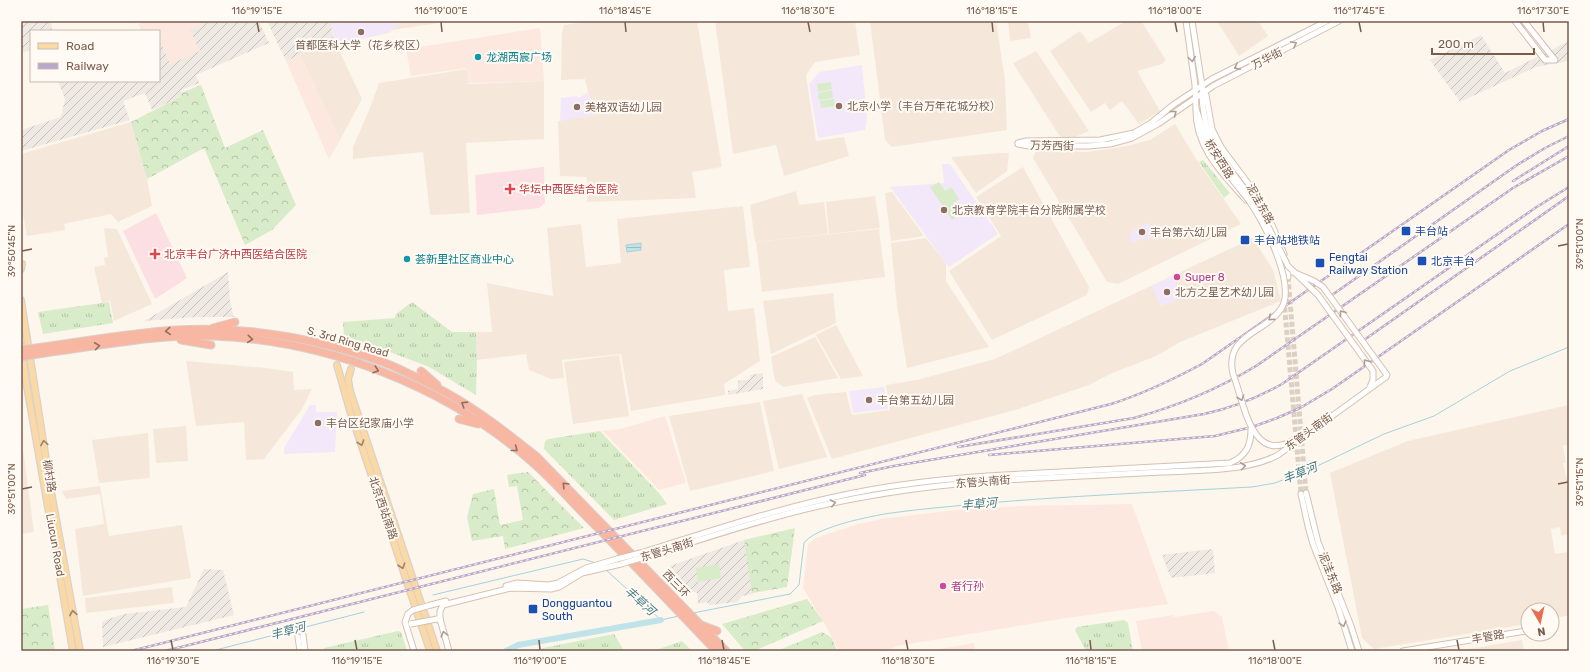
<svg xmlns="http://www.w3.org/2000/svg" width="1590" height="672" viewBox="0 0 1590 672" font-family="Rubik,'Noto Sans SC',sans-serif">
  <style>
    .residential { fill: #f5e8da }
    .commercial { fill: #fde8e0 }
    .industrial { fill: url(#industrial-furrows) }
    .education { fill: #f3e8fa }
    .medical { fill: #fbdfe3 }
    .grass { fill: url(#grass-tufts) }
    .forest { fill: url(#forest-crowns) }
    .garden { fill: #d8ecc9 }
    .water { fill: url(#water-rules); stroke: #a5d3da }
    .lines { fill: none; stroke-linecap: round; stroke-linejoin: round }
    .stream { stroke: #a5d3da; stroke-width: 1 }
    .river { stroke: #bfe3e8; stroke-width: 6 }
    .secondary-tunnel { stroke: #dcd0c4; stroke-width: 5; stroke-dasharray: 5 2.5; stroke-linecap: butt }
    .secondary-casing { stroke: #d6c0b0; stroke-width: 7 }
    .primary-casing { stroke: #dad1cd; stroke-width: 8 }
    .highway-casing { stroke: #dad1cd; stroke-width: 9 }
    .secondary { stroke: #fff; stroke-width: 5 }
    .primary { stroke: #fbd9a5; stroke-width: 5.5 }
    .highway { stroke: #f7b7a3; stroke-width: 7 }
    .rail-casing { stroke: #b9a8c9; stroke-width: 2.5 }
    .rail { stroke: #fffaf3; stroke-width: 1; stroke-dasharray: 3; stroke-linecap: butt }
    .secondary-bridge-casing { stroke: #d6c0b0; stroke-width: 7; stroke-linecap: butt }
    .highway-bridge-casing { stroke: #dad1cd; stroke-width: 9; stroke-linecap: butt }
    .secondary-bridge { stroke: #fff; stroke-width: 5 }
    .highway-bridge { stroke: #f7b7a3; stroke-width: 7 }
    .oneway { stroke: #af9d94 }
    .oneway2 { stroke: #936e5e }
    .oneway3 { stroke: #a18267 }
    .ticks { fill: none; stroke: #7a5c4d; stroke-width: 1.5 }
    .education-dot { fill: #8d6e63; stroke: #fffaf3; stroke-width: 1.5 }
    .culture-dot { fill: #0f9aa8; stroke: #fffaf3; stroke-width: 1.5 }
    .health-dot { fill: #e0444e; stroke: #fffaf3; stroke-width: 1.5 }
    .transit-dot { fill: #1a4fb4; stroke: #fffaf3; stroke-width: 1.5 }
    .hotel-dot { fill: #d1479c; stroke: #fffaf3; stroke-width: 1.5 }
    .labels { text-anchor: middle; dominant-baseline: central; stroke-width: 4; stroke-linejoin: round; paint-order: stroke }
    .education-label { font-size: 11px; fill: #785e54; stroke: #fffaf3; text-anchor: start }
    .culture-label { font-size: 11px; fill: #0d838f; stroke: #fffaf3; text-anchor: start }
    .street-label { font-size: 11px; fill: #7a5c4d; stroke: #fffaf3 }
    .health-label { font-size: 11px; fill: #be3a42; stroke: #fffaf3; text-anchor: start }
    .transit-label { font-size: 11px; fill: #164399; stroke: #fffaf3; text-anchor: start }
    .hotel-label { font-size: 11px; fill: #b23c85; stroke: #fffaf3; text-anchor: start }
    .water-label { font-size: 12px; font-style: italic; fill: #437c86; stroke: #fffaf3 }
    .neatline { fill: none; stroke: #7a5c4d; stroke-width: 1.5 }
    .ticks-label { font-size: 10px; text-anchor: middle; fill: #7a5c4d }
  </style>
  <defs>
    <pattern id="industrial-furrows" width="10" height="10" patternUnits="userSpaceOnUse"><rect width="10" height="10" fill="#efe9e4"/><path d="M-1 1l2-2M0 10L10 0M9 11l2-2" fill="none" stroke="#c7c0bb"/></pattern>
    <pattern id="grass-tufts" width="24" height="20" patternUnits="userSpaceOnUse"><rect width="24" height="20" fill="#d8ecc9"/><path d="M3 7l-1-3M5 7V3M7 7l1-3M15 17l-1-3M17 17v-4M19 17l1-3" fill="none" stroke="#b4c2a5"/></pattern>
    <pattern id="forest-crowns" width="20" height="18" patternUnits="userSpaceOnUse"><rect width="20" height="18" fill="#d8ecc9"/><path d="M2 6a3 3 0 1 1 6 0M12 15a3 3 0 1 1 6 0" fill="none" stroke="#b4c2a5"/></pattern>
    <pattern id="water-rules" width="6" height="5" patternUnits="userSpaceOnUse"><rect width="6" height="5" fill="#bfe3e8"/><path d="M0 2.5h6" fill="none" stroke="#a0bbbe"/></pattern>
  </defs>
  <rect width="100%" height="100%" fill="#fdf6ec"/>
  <g class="residential">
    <path d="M402,21H452L392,30Z"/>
    <path d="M592,21H697L722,167L692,172L696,198L587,202L588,184L586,177L560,176L558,121L596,115L588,92L585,79L561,80L562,33L564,25Z"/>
    <path d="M715,21H855L860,55L815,62L806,75L816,141L844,137L849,156L784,176L776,145L733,154Z"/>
    <path d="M870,21H996L1005,80L1007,130L892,147L885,140Z"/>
    <path d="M1008,21H1028L1031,38L1010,41Z"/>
    <path d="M1126,21H1141L1166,60L1162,64L1137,71L1160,111L1139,124L1122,101L1110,110L1105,103L1091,112L1050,51L1080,31L1089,43Z"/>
    <path d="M1217,21H1258L1268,36L1239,56Z"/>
    <path d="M334,40L362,99L340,140L300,55Z"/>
    <path d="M1036,51L1089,131L1064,142L1055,129L1013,63Z"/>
    <path d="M467,69L469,84L544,81V139L466,143L470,213L430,215L423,152L353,159V147L372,103L379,83Z"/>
    <path d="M131,122L147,179L152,206L118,222L111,214L64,224L65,230L27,236L21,204V154Z"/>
    <path d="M1175,124L1198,162L1241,224L1118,284L1107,282L1033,158L1036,151L1087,152L1122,147L1150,140Z"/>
    <path d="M1001,153H1009L1007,171L976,193L951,157Z"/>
    <path d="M1023,167L1089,287L1087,295L992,340L949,271L1001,236L976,197Z"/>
    <path d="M796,191L799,205L824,202L828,234L755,242L750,205Z"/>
    <path d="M892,192L924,236L891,241L885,193Z"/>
    <path d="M875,196L880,228L829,234L826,202Z"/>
    <path d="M743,206L750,267L724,270L728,311L754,308L760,361L724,384L725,395L631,411L621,354L562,360L564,378L551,379L529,370L526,354L477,360L476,332H492L487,283L553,296L547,228L581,224L586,267L621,263L617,219Z"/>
    <path d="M104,228L117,229L152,304L114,321L110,301L102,303L94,267L105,265L104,258L108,257Z"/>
    <path d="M879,229L885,277L762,292L756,242Z"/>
    <path d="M926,238L946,263V281L989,347L907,368L897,306L891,243Z"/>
    <path d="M1253,238L1273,270L1281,301L1180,342L1156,356L1110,374L1089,385L1015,410L832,459L807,398L815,395L846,392L852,415L890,410L886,385L917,380L995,359Z"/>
    <path d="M833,293L836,323L771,354L763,301Z"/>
    <path d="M836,325L863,376L841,379L816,335Z"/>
    <path d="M815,337L838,378L783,387L775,381L771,357Z"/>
    <path d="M619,355L629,416L573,424L564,362Z"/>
    <path d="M186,361L266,368L293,372L294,390L312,389L302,409L264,459L246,460L244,422L196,426Z"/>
    <path d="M802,394L827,457L779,469L763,401Z"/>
    <path d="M760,402L774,471L690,491L669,416Z"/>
    <path d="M1569,405V444L1563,446L1566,463H1563L1569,488V534L1561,536L1560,527L1551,529L1555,554L1567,552L1569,562V615L1552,619V610H1528V624L1374,649L1362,638L1330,473L1408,441Z"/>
    <path d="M186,426L188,461L156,463L153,429Z"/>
    <path d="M148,433L150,478L99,483L92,440Z"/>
    <path d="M21,434L34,532L21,534Z"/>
    <path d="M100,486L109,536L182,525L191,578L83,596L75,529L104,524L100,494L66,499L62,491Z"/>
    <path d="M172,587L174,603L86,613L85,598Z"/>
    <path d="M1522,640L1524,651L1463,650Z"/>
  </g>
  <g class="commercial">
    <path d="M148,21H202L203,24L200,51L170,64L159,38V31H142L138,24Z"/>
    <path d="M540,28L544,81L469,83L467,68L411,76L406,49Z"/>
    <path d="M300,55L340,140L329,159L286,61Z"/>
    <path d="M665,416L686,483L659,490L603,431L620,429Z"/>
    <path d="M1132,504L1168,604L1066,618L897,646L886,651H839L828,630L803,588L808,544L816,538L855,525L881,519L956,510L1021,506Z"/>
    <path d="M1214,611L1222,617L1229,651H1142L1136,621L1173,615L1174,617Z"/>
    <path d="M974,643L975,651H929Z"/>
  </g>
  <g class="industrial">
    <path d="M21,21H51L52,31H31V50L21,53Z"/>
    <path d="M202,21H259L269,43L196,75L199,83L181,90L183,96L152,110L145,93L123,101L130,120L21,151V130L61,117L65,99L58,81H159V38L170,64L200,51L190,30L203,24Z"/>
    <path d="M267,21H330L334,40L286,61Z"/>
    <path d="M1481,35L1505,73L1569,41V61L1536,67L1460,102L1430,60Z"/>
    <path d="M228,272L230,302L234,317H195L144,321Z"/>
    <path d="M763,373V389L728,395V391L738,389V381L750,379V375Z"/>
    <path d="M744,540L753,594L742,596L737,602L709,605L707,602L698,604L697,593L689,588L670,566Z"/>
    <path d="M1213,549L1215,573L1171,578L1162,555Z"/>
    <path d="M204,569L223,570L234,615L103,647L102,623L105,620L124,614L186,607Z"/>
  </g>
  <g class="education">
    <path d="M330,21H402L389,33L336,44Z"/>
    <path d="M862,65L867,119L865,130L818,138L809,84L819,72Z"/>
    <path d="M588,92L596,115L560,121L561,98L576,96L579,98Z"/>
    <path d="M942,164H950L998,234L949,267L890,187L944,183Z"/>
    <path d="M1148,223L1155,237L1148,240L1146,237L1133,243L1129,235L1134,230Z"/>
    <path d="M1173,276L1182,298L1161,306L1151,286Z"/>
    <path d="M884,387L888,409L853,413L849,391Z"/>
    <path d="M310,405H316V412H337L335,452L284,454V448Z"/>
  </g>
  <g class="medical">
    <path d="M544,167L545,203L539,208L477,215L475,175Z"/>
    <path d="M156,213L187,278L155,299L123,231Z"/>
  </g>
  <g class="grass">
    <path d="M1203,160L1230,193L1224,198L1199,162Z"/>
    <path d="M109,302L113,323L43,334L38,312Z"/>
    <path d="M412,302L452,332H476L477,360L476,395L429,367L369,344L344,336L343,322L395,318L396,314Z"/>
    <path d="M600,431L659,493L667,504L614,520L544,449L545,441L548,439Z"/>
    <path d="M1124,620L1128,623L1133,651H1086L1075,630L1077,627Z"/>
    <path d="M398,631L401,632L407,651H322L324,648Z"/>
    <path d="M614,634L624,651H528Z"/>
    <path d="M682,641L692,651H653Z"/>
  </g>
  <g class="forest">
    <path d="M201,85L225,148L263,130L296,205L272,230L245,245L204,148L147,179L131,122L182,96L181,93Z"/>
    <path d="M528,472L584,528L505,549L503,536L472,541L467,517L473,494L494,489L500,525L523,520L517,486L509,487L507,475Z"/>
    <path d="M795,528L787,587L752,593L744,540Z"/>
    <path d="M807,599L823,621L754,651H745L722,624Z"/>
    <path d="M48,605L55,651H21V609Z"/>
    <path d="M822,632L832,638L837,651H777Z"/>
  </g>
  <g class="garden">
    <path d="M831,82L832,89L818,92L817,84Z"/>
    <path d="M832,90L833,98L819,100L818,93Z"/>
    <path d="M834,99L835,106L821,108L820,101Z"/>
    <path d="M939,182L945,191L951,187L959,199L953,203L960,214L952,220L930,187Z"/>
    <path d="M719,564L721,578L698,582L696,568Z"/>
  </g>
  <path class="water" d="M641,243V250L627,252L626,245Z"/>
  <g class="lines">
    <g class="stream">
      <path d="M605,569L661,620L679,616"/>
      <path d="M433,595L583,559L596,563"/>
      <path d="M693,613L790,594L799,585L804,543C815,527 871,516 891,513C919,509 947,507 975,504C1067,496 1160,492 1252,487L1275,483L1311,469L1384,434L1434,416L1510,371L1569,347"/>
      <path d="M212,651L364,612"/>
    </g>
    <path class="river" d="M506,651L518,645L661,620"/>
    <g class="secondary-tunnel">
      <path d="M1288,277L1306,493"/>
      <path d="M1284,300L1301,494"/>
    </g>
    <g class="secondary-casing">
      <g id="secondary">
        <path d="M1186,21L1195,85L1196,109L1209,146L1231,178"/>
        <path d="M1192,21L1203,92C1201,100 1203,106 1204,114C1208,138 1219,156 1234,175"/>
        <path d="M1515,21L1545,60H1555L1524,21"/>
        <path d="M1203,92L1206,95L1212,129L1221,147L1256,194L1272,225L1284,254"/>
        <path d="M1196,109C1195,147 1222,173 1246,200"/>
        <path d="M1018,143L1026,141L1100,140L1134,133L1151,123L1173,105L1212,79L1327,21"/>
        <path d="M1018,144L1029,146H1088L1110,144L1132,138L1158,124L1213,86L1339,21"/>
        <path d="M1286,262L1288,277"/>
        <path d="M1306,493L1318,542L1351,626L1359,651"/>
        <path d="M1301,494L1308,526L1313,544L1338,607L1352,651"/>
        <path d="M644,552C705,533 767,512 830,498C893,483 958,477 1022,474"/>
        <path d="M648,556C700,540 752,522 806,509C877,492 949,483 1023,479"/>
        <path d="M506,586L517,583L549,585L558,583L586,568L617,559"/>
        <path d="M431,605L446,601"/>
        <path d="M408,614L405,622L414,651"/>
        <path d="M440,619L449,651"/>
        <path d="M440,621V611L443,605L511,588L551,589L559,587L582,573L621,564"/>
        <path d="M303,635L305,651"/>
        <path d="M298,637L300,651"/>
        <path d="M1403,651L1526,631"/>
      </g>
    </g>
    <g class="primary-casing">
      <g id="primary">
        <path d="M21,269L22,264"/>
        <path d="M21,300L51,491L80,651"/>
        <path d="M21,345L26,381L73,651"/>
        <path d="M337,365L350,411L430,651"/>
        <path d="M351,369L348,379L350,391L437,651"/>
      </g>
    </g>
    <g class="highway-casing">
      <g id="highway">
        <path d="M213,328L235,322"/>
        <path d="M181,340L211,345"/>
        <path d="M43,347C87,341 131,333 175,330C244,326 315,338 380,361C402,369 424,381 445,392C478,410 507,433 536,456L726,651"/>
        <path d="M44,353C100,346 157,334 213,336C327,340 446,386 532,462C551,478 568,498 585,515C630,560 673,606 716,651"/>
        <path d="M421,371L437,385"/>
        <path d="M459,419L478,424"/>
        <path d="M701,625L717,631"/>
      </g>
    </g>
    <use href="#secondary" class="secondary"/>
    <use href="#primary" class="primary"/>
    <use href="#highway" class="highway"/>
    <g class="rail-casing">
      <g id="rail">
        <path d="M1513,181L1569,146"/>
        <path d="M1332,295L1517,165L1545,148L1569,136"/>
        <path d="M1364,340L1569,196"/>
        <path d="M958,447L1134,418C1178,406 1218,389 1256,366L1513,188L1569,156"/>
        <path d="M989,455L1215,436L1252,427L1277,418L1300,408L1332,389L1569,224"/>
        <path d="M860,473L894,466L1204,414C1232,408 1257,398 1282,384L1535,208L1569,187"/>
        <path d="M131,651L1111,404C1143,394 1172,380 1202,364L1509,150L1542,131L1569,119"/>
        <path d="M165,651L865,475"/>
      </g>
    </g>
    <use href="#rail" class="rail"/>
    <g class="secondary-bridge-casing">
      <g id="secondary-bridge">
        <path d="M1234,175L1253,200L1263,216L1288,266L1318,295L1373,371V380L1370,387"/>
        <path d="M1231,178C1237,186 1244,194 1250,202C1264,223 1297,285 1281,309C1264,334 1224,335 1233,374C1244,401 1251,467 1295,439"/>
        <path d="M1022,474L1230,463C1246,456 1251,446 1251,429"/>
        <path d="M1023,479C1069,477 1116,474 1163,472C1199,470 1246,472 1278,455L1386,377L1387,375L1323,287L1314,281L1293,272"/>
        <path d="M617,559L644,552"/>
        <path d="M621,564L648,556"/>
        <path d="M408,614L413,610L431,605"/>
        <path d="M411,624L437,619"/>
      </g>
    </g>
    <g class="highway-bridge-casing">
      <g id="highway-bridge">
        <path d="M21,350L43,347"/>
        <path d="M21,357L44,353"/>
      </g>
    </g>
    <use href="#secondary-bridge" class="secondary-bridge"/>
    <use href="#highway-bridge" class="highway-bridge"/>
  </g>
  <defs><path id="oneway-chevron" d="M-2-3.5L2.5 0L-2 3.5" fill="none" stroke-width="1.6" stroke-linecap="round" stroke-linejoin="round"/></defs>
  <g class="oneway">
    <use href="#oneway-chevron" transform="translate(1294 44) rotate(-27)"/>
    <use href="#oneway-chevron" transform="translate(1192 59) rotate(82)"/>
    <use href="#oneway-chevron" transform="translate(1237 67) rotate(153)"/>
    <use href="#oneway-chevron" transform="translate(1174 113) rotate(-36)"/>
    <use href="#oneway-chevron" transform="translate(1342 313) rotate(-126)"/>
    <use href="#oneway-chevron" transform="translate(1271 318) rotate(140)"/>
    <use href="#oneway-chevron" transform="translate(1366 362) rotate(-126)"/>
    <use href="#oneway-chevron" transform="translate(1241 398) rotate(71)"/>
    <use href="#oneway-chevron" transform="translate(1243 466) rotate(-7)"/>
    <use href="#oneway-chevron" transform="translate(833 503) rotate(-12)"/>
    <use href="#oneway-chevron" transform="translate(1343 624) rotate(74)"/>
    <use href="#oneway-chevron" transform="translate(444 634) rotate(-105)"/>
  </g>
  <g class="oneway2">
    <use href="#oneway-chevron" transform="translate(168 331) rotate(175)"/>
    <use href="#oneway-chevron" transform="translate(250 339) rotate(5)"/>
    <use href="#oneway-chevron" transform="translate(97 346) rotate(-8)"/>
    <use href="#oneway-chevron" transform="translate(376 370) rotate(19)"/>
    <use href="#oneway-chevron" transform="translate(464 404) rotate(-148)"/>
    <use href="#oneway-chevron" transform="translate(515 449) rotate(38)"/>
    <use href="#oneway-chevron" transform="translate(565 485) rotate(-134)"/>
  </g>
  <g class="oneway3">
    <use href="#oneway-chevron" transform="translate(44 443) rotate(-99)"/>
    <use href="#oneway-chevron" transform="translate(361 443) rotate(71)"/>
    <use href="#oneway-chevron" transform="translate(402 566) rotate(71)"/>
    <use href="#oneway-chevron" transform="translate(73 613) rotate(-100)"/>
  </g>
  <path class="ticks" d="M257,22L259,32M441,22L442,32M625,22L626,32M808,22L810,32M992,22L993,32M1175,22L1177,32M1359,22L1361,32M1543,22L1544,32M1558,246L1568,244M22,251L32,249M1558,484L1568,482M22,489L32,487M171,640L173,650M355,640L357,650M539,640L540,650M722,640L724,650M906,640L908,650M1090,640L1091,650M1273,640L1275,650M1457,640L1459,650"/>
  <g class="education-dot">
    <circle cx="361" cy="32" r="4"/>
    <circle cx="839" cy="106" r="4"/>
    <circle cx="577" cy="107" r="4"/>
    <circle cx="944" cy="210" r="4"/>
    <circle cx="1142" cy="232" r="4"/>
    <circle cx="1167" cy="292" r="4"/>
    <circle cx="869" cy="400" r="4"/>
    <circle cx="318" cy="423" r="4"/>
  </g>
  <g class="culture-dot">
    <circle cx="478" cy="57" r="4"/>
    <circle cx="407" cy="259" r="4"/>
  </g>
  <g class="health-dot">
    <path d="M508 183h4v4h4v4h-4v4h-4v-4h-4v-4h4z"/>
    <path d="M153 248h4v4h4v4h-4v4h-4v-4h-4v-4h4z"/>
  </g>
  <g class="transit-dot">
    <rect x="1401" y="226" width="10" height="10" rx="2"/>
    <rect x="1240" y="235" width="10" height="10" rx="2"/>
    <rect x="1417" y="256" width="10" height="10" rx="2"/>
    <rect x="1315" y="258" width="10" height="10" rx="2"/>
    <rect x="528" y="604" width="10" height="10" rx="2"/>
  </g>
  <g class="hotel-dot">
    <circle cx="1177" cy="277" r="4"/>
    <circle cx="943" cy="586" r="4"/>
  </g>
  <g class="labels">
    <g class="education-label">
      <text x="361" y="45" text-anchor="middle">首都医科大学（花乡校区）</text>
      <text x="847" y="106">北京小学（丰台万年花城分校）</text>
      <text x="585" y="107">美格双语幼儿园</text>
      <text x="952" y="210">北京教育学院丰台分院附属学校</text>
      <text x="1150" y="232">丰台第六幼儿园</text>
      <text x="1175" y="292">北方之星艺术幼儿园</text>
      <text x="877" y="400">丰台第五幼儿园</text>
      <text x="326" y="423">丰台区纪家庙小学</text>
    </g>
    <g class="culture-label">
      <text x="486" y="57">龙湖西宸广场</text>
      <text x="415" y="259">荟新里社区商业中心</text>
    </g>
    <g class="street-label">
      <text transform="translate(1267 59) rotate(-27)">万华街</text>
      <text transform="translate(1052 146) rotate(1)">万芳西街</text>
      <text transform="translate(1219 159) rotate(58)">桥安西路</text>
      <text transform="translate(1260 204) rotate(61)">泥洼东路</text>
      <text transform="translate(348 342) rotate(16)">S. 3rd Ring Road</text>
      <text transform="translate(1309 432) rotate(-36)">东管头南街</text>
      <text transform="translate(49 476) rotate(81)">柳村路</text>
      <text transform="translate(983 482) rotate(-4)">东管头南街</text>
      <text transform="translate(383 508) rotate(71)">北京西站南路</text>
      <text transform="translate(55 545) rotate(80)">Liucun Road</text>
      <text transform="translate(667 550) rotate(-17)">东管头南街</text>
      <text transform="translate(1330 573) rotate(68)">泥洼东路</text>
      <text transform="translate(676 584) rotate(46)">西三环</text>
      <text transform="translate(1488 637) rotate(-10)">丰管路</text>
    </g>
    <g class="health-label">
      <text x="519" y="189">华坛中西医结合医院</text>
      <text x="164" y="254">北京丰台广济中西医结合医院</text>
    </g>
    <g class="transit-label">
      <text x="1415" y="231">丰台站</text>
      <text x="1254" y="240">丰台站地铁站</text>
      <text x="1329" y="257">Fengtai<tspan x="1329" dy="13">Railway Station</tspan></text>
      <text x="1431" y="261">北京丰台</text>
      <text x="542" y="603">Dongguantou<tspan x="542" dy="13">South</tspan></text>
    </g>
    <g class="hotel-label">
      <text x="1185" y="277">Super 8</text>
      <text x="951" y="586">者行孙</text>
    </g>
    <g class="water-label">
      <text transform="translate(1300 473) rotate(-22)">丰草河</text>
      <text transform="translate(979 504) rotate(-5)">丰草河</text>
      <text transform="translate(640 601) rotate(42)">丰草河</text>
      <text transform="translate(288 631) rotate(-15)">丰草河</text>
    </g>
  </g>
  <rect width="1590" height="672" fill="none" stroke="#fffaf3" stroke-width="44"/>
  <rect x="30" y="30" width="130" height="52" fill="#fffaf3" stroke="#cabbb1"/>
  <rect x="38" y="43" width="20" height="6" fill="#fbd9a5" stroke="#cabbb1"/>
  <text x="66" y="50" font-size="12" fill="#7a5c4d">Road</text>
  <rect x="38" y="63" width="20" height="6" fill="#b9a8c9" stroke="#cabbb1"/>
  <text x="66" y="70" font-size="12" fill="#7a5c4d">Railway</text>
  <g transform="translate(1540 622) rotate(171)"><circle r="19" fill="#fffaf3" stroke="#cabbb1"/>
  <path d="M0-3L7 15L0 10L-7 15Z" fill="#e76f51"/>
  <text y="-6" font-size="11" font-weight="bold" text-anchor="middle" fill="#7a5c4d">N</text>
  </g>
  <path d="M1432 48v6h102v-6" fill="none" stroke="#7a5c4d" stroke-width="2"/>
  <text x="1438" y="48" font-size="12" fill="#7a5c4d" stroke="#fffaf3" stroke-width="3" paint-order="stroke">200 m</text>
  <rect x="22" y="22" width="1546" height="628" class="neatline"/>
  <g class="ticks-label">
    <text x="257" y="14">116°19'15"E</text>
    <text x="441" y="14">116°19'00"E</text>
    <text x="625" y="14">116°18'45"E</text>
    <text x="808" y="14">116°18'30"E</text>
    <text x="992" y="14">116°18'15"E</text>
    <text x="1175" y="14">116°18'00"E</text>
    <text x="1359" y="14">116°17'45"E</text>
    <text x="1543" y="14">116°17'30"E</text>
    <text transform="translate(1579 244) rotate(-90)" y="4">39°51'00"N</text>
    <text transform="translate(11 251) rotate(-90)" y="4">39°50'45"N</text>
    <text transform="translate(1579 482) rotate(-90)" y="4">39°51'15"N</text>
    <text transform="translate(11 489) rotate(-90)" y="4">39°51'00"N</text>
    <text x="173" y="664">116°19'30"E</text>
    <text x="357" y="664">116°19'15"E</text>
    <text x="540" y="664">116°19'00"E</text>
    <text x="724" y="664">116°18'45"E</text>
    <text x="908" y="664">116°18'30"E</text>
    <text x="1091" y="664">116°18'15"E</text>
    <text x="1275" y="664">116°18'00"E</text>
    <text x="1459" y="664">116°17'45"E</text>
  </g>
</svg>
